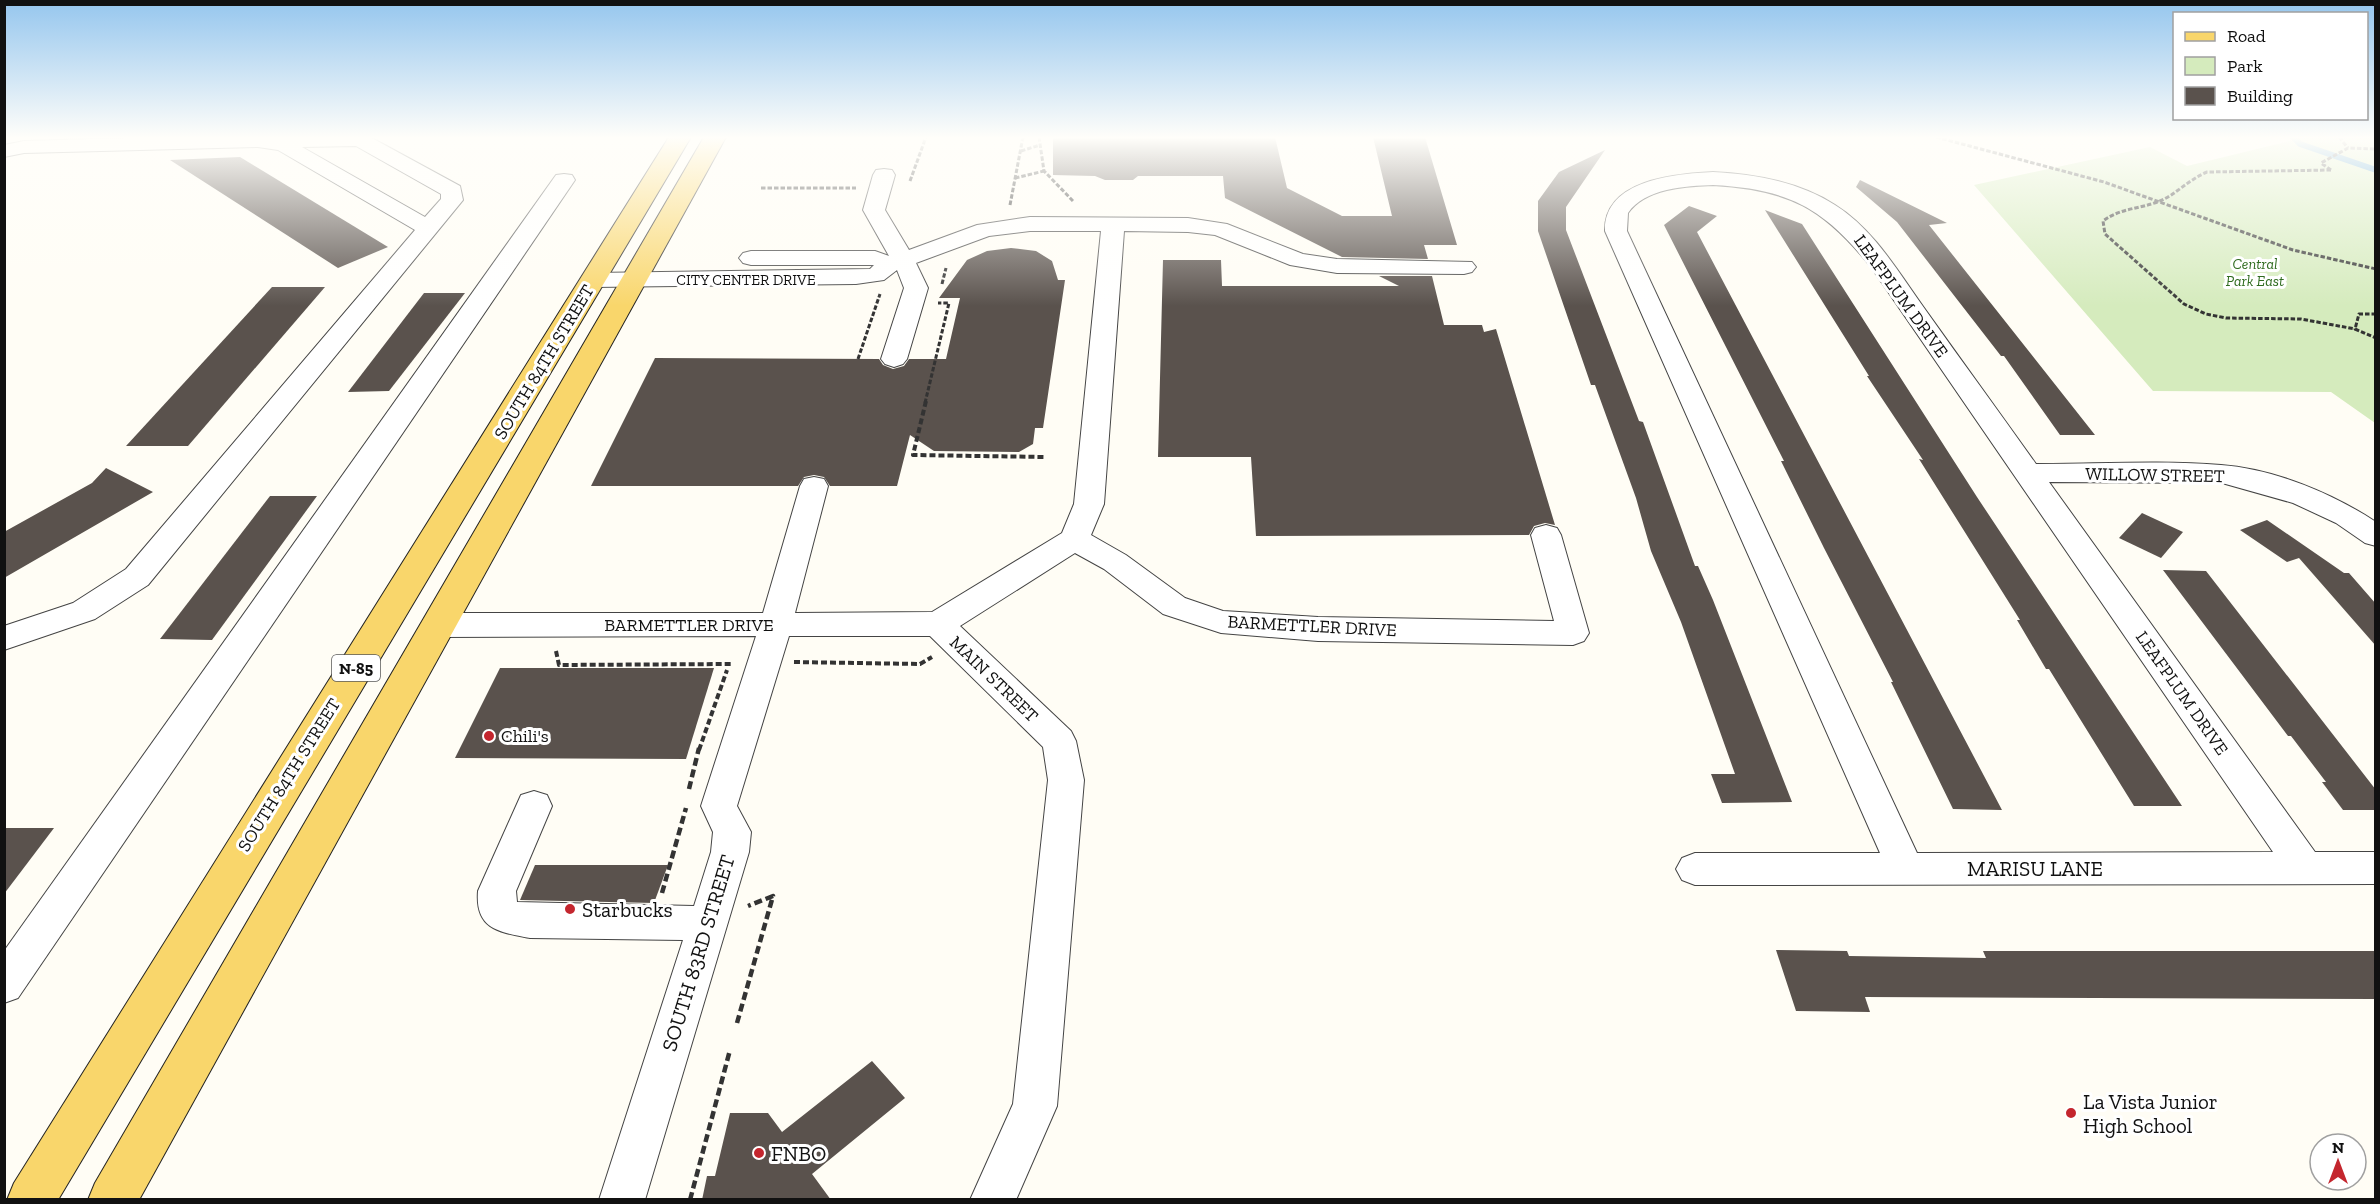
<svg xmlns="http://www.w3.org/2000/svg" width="2380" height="1204" viewBox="0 0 2380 1204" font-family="'Zilla Slab',serif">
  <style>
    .green { fill: #d5ebbd }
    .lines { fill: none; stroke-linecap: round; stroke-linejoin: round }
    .stream { stroke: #3f96cf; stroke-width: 6 }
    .building { fill: #5a524d }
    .minor-casing { stroke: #444; stroke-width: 2 }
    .major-casing { stroke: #222; stroke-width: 2 }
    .path-far2 { stroke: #333; stroke-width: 3; stroke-dasharray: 4.5 2; stroke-linecap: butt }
    .path-far1 { stroke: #333; stroke-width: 4; stroke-dasharray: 6 3; stroke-linecap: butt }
    .path { stroke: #333; stroke-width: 4.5; stroke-dasharray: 8 4; stroke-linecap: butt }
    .minor { fill: #fff; fill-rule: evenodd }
    .major { fill: #f9d66b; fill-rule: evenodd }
    .poi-dot { fill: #c4262e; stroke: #fff; stroke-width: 2 }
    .labels { text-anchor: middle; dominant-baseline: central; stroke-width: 6; stroke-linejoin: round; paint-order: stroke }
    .far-park-label { font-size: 15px; font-style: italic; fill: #2f6b1f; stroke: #fff }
    .far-street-label { font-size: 15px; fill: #111; stroke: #fff }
    .shield { fill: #fff; stroke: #585858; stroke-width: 1.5 }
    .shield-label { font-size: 16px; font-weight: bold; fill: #111 }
    .street-label { font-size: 18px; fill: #111; stroke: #fff }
    .poi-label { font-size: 18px; fill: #111; stroke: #fff; text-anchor: start }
    .near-street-label { font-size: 21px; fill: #111; stroke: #fff }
    .near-poi-label { font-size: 21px; fill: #111; stroke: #fff; text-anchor: start }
  </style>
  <rect width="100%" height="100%" fill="#fffdf5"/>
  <path class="green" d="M2290,137H2375V423L2331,392L2153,391L1974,185L2150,147L2187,166L2294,140Z"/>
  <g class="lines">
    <path class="stream" d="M2293,137L2300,144L2376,170"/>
  </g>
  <g class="building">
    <path d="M1053,137H1275L1287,188L1342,216H1392L1373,137H1425L1457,245H1424L1428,259L1342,257L1225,198L1223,176H1138L1133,180H1105L1095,176L1053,175Z"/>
    <path d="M1605,150L1566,207V230L1639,421L1643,422L1695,566H1698L1713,600L1792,802L1722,803L1711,774H1735L1681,622L1651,551L1636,498L1595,385H1591L1538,231V201L1559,172Z"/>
    <path d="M240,157L388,247L338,268L170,160Z"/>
    <path d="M1860,180L1947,223L1929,225L2095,435H2060L2004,356H2001L1897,222L1856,187Z"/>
    <path d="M1689,206L1717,216L1697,232L2002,810L1953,809L1891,682H1893L1824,548L1781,461H1784L1664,225Z"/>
    <path d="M1765,210L1802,224L1977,497L2182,806H2134L2049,669H2046L2017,620H2020L1919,459L1923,460L1867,376H1869Z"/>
    <path d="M1011,248L1036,251L1052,261L1058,280H1065L1043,428H1035L1033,444L1019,452L934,451L910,435L897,486H830L824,477L814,475L804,477L798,486H591L655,358L879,359L883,365L893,369L904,366L909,359H946L960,298H939L967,260L987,251Z"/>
    <path d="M1163,260H1221L1222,286H1399L1379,276H1432L1444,325H1482L1484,332L1496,329L1555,525L1545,523L1534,526L1529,535L1256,536L1251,457H1158Z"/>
    <path d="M272,287H325L188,446H126Z"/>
    <path d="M424,293H465L389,391L348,392Z"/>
    <path d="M106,468L153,492L4,578V532L92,483Z"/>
    <path d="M270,496H317L212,640L160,639Z"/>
    <path d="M2142,513L2183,532L2161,558L2119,538Z"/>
    <path d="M2267,520L2344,573H2349L2376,604V646L2299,558L2287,562L2240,530Z"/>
    <path d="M2163,570L2206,571L2376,790V810H2343L2322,782H2326L2291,736H2288Z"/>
    <path d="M500,668H714L686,759L455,758Z"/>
    <path d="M4,828H54L4,894Z"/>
    <path d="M535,865H668L654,903L520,900Z"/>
    <path d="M1776,950L1847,951L1849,956L1986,958L1983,951H2376V999L1865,997L1870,1012L1796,1011Z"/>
    <path d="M872,1061L905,1098L812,1174L831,1200H702L707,1176H715L730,1113H768L782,1132Z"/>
  </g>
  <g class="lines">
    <g class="minor-casing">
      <g id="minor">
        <path d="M164,137H370L460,186L463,200L148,585L95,619L4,650V626L73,603L126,569L415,230L278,150L258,147L24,153L4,157V145L24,141ZM356,146L441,194V199L425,217L302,147Z"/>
        <path d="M884,169L892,170L895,175L885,210L909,250L977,225L1030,217L1188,218L1227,224L1303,254L1337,259L1472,262L1476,267L1472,272L1464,274L1337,273L1290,265L1215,235L1188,232L1124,231L1104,504L1091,535L1126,555L1185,598L1223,611L1318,617L1554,621L1531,535L1535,528L1546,525L1557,528L1561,535L1589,633L1584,641L1573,645L1318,641L1221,633L1163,614L1104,569L1075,553L960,626L1071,731L1076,741L1084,780L1057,1106L1016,1200H970L1013,1104L1048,780L1043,747L930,636H789L737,806L751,832L749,852L645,1200H599L683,940L530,938C498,932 475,929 478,891L521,795L534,791L547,795L552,806L516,891L517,902L694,906L711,852L713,832L701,806L756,636L439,637L428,633L423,625L428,617L439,613H763L800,486L804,479L814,477L824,479L828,486L795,613L932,612L1062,533L1074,504L1101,231H1030L989,236L916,263L928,288L907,359L903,364L894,367L885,364L881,359L904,288L897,270L884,280L856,284L593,287L585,285L581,280L585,275L593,273L870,269L874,265H751L743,263L739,258L743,253L751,251H875L889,256L863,210L873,175L876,170Z"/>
        <path d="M1713,172C1755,174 1799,182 1835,205C1875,230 1900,275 1927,312C1963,363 2000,413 2036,464C2097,464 2160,460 2221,465C2274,469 2332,493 2376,522V546L2365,543L2336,523L2293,503L2222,483L2049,482L2315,852H2376V884L1695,885L1682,880L1676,869L1682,858L1695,853H1880L1605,231C1604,180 1674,174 1713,172ZM1713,185C1789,189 1824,208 1871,267L2273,852L1917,853L1627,231L1628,213C1645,188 1686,186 1713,185Z"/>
        <path d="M564,174L572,175L575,180L18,998L4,1003V951L556,175Z"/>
      </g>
    </g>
    <g class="major-casing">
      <g id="major">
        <path d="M669,137H691L58,1200H7L14,1183Z"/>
        <path d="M704,137H726L139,1200H88L95,1183Z"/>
      </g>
    </g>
    <g class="path-far2">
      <path d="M1039,137L1044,171L1074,202"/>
      <path d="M1936,137L2104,182L2293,250L2376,269"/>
      <path d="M2339,137L2348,148"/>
      <path d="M1021,151L1040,145"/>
      <path d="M2331,170L2207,172C2188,180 2175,195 2160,201C2140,209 2120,208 2103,221L2105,234L2184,304L2206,314L2226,318L2301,319L2355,329"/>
      <path d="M2331,170L2321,163L2348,148L2376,149"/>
      <path d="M1015,178L1044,171"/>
      <path d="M910,181L926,137"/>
      <path d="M761,188H856"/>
      <path d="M1010,205L1023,137"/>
      <path d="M942,284L946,268"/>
      <path d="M2376,314H2359L2355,329L2376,338"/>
      <path d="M858,359L880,294"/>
      <path d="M925,403L949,303H938"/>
    </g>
    <g class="path-far1">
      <path d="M926,401L913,455L1045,457"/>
      <path d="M556,651L559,665L732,664"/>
      <path d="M794,662L920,664L932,657"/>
      <path d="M699,750L727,670"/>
    </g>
    <g class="path">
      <path d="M689,789L699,748"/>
      <path d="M662,893L686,808"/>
      <path d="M737,1023L773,896L748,906"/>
      <path d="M690,1200L730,1050"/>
    </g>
    <use href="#minor" class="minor"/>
    <use href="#major" class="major"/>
  </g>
  <linearGradient id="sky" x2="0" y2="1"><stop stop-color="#95c6ee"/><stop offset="0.45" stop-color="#fffefa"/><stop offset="1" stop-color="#fffefa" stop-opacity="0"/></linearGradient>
  <rect width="2380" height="306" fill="url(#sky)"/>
  <g class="poi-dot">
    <circle cx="489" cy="736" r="6"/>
    <circle cx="570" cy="909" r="6"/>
    <circle cx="2071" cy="1113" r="6"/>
    <circle cx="759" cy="1153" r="6"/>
  </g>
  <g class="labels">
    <g class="far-park-label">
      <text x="2255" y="264">Central<tspan x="2255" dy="17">Park East</tspan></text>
    </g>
    <g class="far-street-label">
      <text x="746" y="280">CITY CENTER DRIVE</text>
    </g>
    <rect class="shield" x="332" y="655" width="48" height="26" rx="4.5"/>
    <g class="shield-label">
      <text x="356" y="668">N-85</text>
    </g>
    <g class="street-label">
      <text transform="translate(1901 296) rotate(54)">LEAFPLUM DRIVE</text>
      <text transform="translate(544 362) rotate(-59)">SOUTH 84TH STREET</text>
      <text transform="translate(2155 475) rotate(1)">WILLOW STREET</text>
      <text x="689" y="625">BARMETTLER DRIVE</text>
      <text transform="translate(1312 626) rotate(3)">BARMETTLER DRIVE</text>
      <text transform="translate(994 679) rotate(44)">MAIN STREET</text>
      <text transform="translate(2182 693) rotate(55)">LEAFPLUM DRIVE</text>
      <text transform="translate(289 775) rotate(-58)">SOUTH 84TH STREET</text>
    </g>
    <g class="poi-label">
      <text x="501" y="736">Chili's</text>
    </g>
    <g class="near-street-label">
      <text x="2035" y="868">MARISU LANE</text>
      <text transform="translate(698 953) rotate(-73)">SOUTH 83RD STREET</text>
    </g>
    <g class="near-poi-label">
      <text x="582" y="909">Starbucks</text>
      <text x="2083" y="1101">La Vista Junior<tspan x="2083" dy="24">High School</tspan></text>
      <text x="771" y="1153">FNBO</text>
    </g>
  </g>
  <rect width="2380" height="1204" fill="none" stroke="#111111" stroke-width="12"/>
  <rect x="2173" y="12" width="195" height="108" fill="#ffffff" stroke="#a0a0a0" stroke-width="1.5"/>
  <rect x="2185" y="32" width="30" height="9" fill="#f9d66b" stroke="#a0a0a0" stroke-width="1.5"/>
  <text x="2227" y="42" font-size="18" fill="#111111">Road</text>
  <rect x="2185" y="57" width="30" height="18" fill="#d5ebbd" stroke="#a0a0a0" stroke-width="1.5"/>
  <text x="2227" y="72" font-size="18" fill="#111111">Park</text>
  <rect x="2185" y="87" width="30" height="18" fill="#5a524d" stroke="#a0a0a0" stroke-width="1.5"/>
  <text x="2227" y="102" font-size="18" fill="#111111">Building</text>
  <g transform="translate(2338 1162)"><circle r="28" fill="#ffffff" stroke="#a0a0a0" stroke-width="1.5"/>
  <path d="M0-4.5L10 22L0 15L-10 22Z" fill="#c4262e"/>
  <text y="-9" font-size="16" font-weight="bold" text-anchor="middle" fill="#111111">N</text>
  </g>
</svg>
